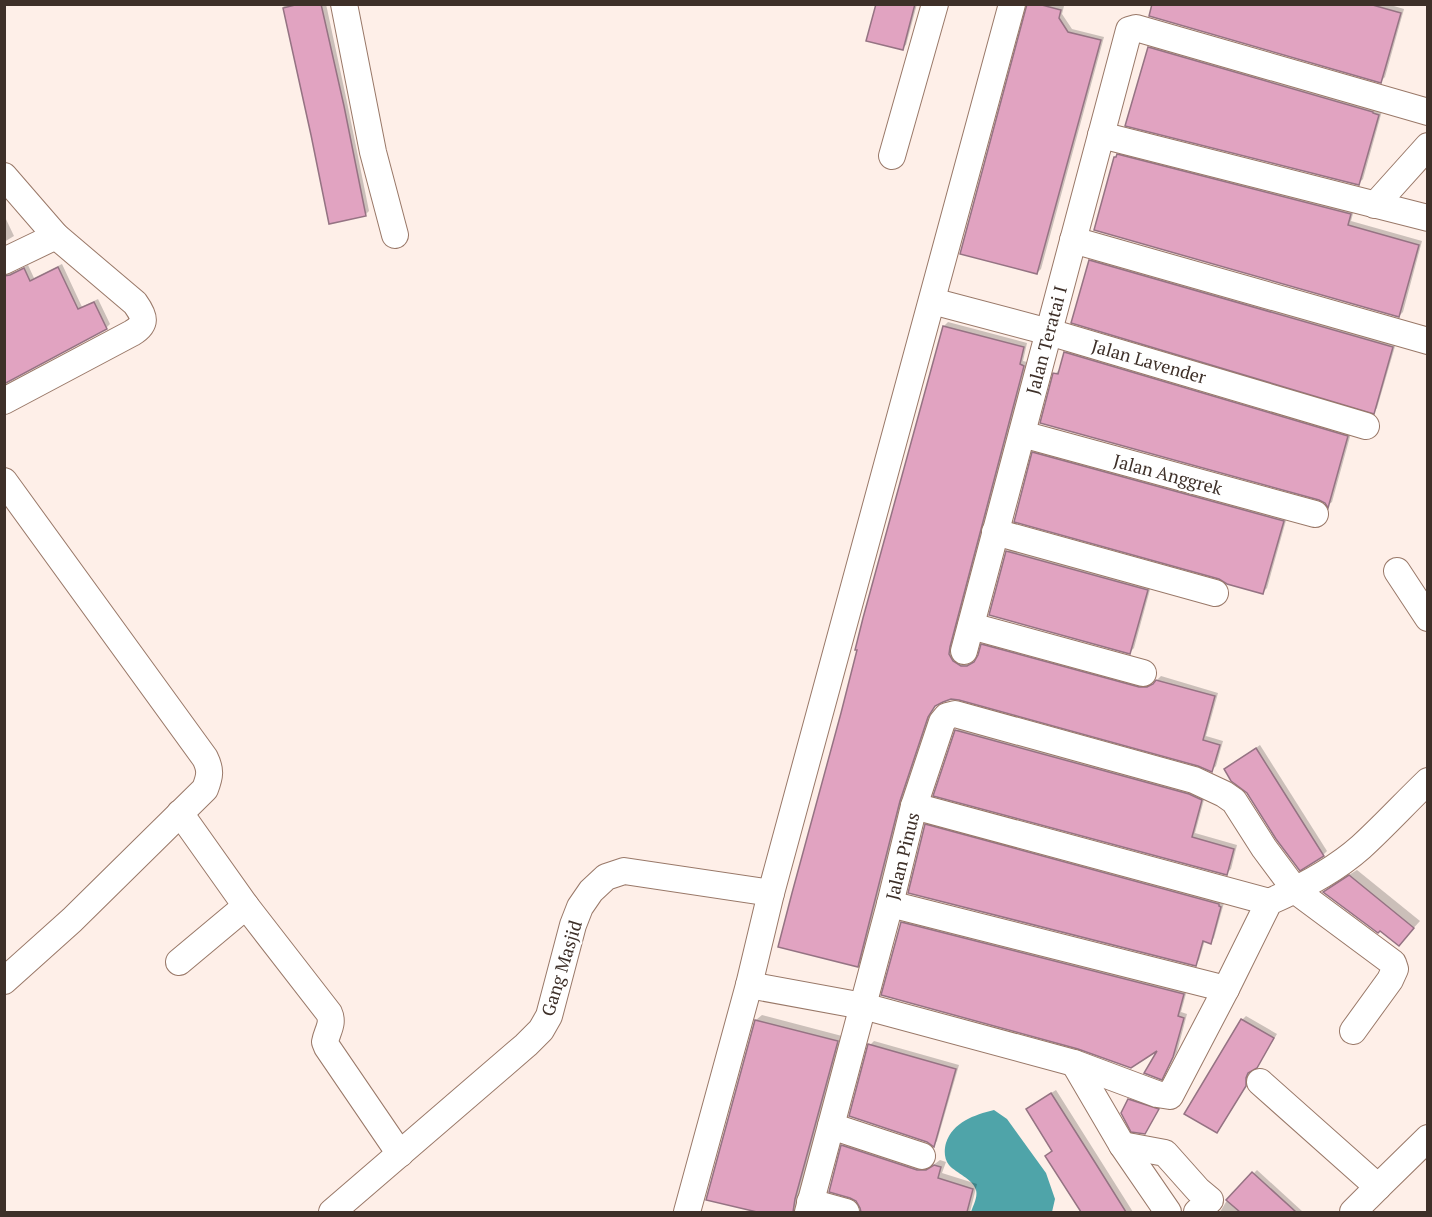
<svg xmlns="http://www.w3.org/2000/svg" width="1432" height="1217" viewBox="0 0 1432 1217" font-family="'PT Serif',serif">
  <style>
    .water { fill: #4fa4a9 }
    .shadow { fill: #0003 }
    .building { fill: #e1a3c1; stroke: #957383; stroke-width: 1.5 }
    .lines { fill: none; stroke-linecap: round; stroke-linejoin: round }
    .street-casing { stroke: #997868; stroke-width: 28 }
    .street { stroke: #fff; stroke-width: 26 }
    .labels { text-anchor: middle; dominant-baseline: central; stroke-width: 4.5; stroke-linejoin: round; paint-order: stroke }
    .street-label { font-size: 18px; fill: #3e3029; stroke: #fff }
  </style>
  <rect width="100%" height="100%" fill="#feefe8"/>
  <path class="water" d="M994,1110L1007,1119L1046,1173L1055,1199L1052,1212H971C973,1206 978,1197 976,1190C972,1178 957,1174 949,1165C944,1159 944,1150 946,1143C953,1122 974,1115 994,1110Z"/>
  <g class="shadow">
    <path d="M283,4H326L347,102L369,211L365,215L330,222Z"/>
    <path d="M877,4H917L906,45L902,48Z"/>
    <path d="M1028,4H1056L1064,6L1062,14L1072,29L1104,37L1041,269L1037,273Z"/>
    <path d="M1154,4H1387L1404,9L1385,77L1381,81Z"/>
    <path d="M1153,44L1382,111L1363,179L1359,183L1149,48Z"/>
    <path d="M1122,151L1354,210L1351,221L1422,241L1403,312L1399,316L1116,158Z"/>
    <path d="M4,215L14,236L4,242Z"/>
    <path d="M1094,257L1396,343L1377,408L1374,412L1090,261Z"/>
    <path d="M62,264L82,307L98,299L110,324L106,328L4,382V271L8,273L16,271L28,265L34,278Z"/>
    <path d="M948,322L1027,343L1023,361L1027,362L953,642V651L964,662H974L978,659L983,645L987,641L1144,684H1153L1161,676L1218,693L1206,736L1223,741L1216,766L1212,770L1198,764L959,698L943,700L937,704L931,712L903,796L861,962L857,966L944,326Z"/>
    <path d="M1069,349L1351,433L1332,502L1328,505L1326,502L1055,374L1059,370H1060L1065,353Z"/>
    <path d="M1038,449L1287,517L1267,588L1263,592L1220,577L1034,453Z"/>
    <path d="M1011,547L1151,586L1134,648L1130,652L1008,551Z"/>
    <path d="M961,726L1205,796L1195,833L1237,845L1231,869L1227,873L957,730Z"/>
    <path d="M1260,745L1327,851L1323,855L1248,792L1226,769Z"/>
    <path d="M930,821L1224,903L1214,938L1210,942L1205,940L1199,960L1195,964L926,825Z"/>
    <path d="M1357,870L1420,921L1399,944L1325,892L1331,886Z"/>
    <path d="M906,919L1187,990L1181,1012L1187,1014L1177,1052L1165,1074L1161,1078L1162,1046L902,923Z"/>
    <path d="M762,1015L842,1036L800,1192L798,1210L800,1212H750L756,1020Z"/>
    <path d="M1246,1016L1277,1034L1260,1062L1251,1069L1249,1073V1081L1221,1127L1217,1131L1242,1020Z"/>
    <path d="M874,1041L959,1065L937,1141L934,1145L870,1045Z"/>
    <path d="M1056,1090L1133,1212H1083L1047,1156L1053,1150L1028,1109L1032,1105Z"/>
    <path d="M1134,1096L1161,1105L1148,1128L1144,1132L1130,1100Z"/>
    <path d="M848,1141L923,1166H932L940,1160L946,1162L942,1173L977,1184L970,1212H862V1207L843,1146Z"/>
    <path d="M1257,1170L1303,1212H1220L1226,1202Z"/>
  </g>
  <g class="building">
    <path d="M299,4H321L344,106L366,216L329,224L311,135L283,8Z"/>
    <path d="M876,4H915L903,50L866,41Z"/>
    <path d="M1027,4H1038L1061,10L1059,18L1068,32L1101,40L1037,274L960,254Z"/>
    <path d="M1152,4H1369L1401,13L1381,83L1149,16Z"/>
    <path d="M1148,47L1373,112V113L1379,115L1359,185L1125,126Z"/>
    <path d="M1117,154L1351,214L1348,225L1419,245L1399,317L1094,230L1114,157H1116Z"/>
    <path d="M1089,260L1393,347L1374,414L1071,323Z"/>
    <path d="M58,267L78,309L94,302L107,329L4,384V276L10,275L24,268L30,281Z"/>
    <path d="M943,326L1024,347L1020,364L1024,366L950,647L949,654L953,661L961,666H967L974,662L978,655L981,644L1139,687H1147L1153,684L1156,680L1215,696L1203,740L1220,745L1212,772L1198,766L959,700L951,699L943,702L935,706L928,717L900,801L858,967L778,947L792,893L841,713L857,650H855L863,618Z"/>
    <path d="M1064,352L1348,436L1328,508L1325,503L1319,500L1040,423L1053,373L1058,374Z"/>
    <path d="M1032,452L1284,521L1263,594L1227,584L1219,579L1014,522Z"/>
    <path d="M1006,551L1148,590L1130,654L989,615Z"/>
    <path d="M955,730L1189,794L1202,800L1192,837L1234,849L1227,875L933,796Z"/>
    <path d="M1256,748L1324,856L1300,871L1276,839L1247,793L1231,781L1224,769Z"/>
    <path d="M925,824L1219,904V906L1221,907L1211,944L1203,941L1196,966L908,893Z"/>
    <path d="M1349,875L1414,928L1399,946L1380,931L1378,933L1323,892Z"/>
    <path d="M901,922L1184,994L1178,1016L1184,1018L1173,1057L1162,1080L1144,1073L1157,1051L1131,1068L1078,1049L881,995Z"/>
    <path d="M1241,1019L1274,1038L1257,1068L1248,1073L1246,1078V1086L1217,1133L1184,1114Z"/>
    <path d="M755,1020L838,1041L795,1199L793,1212H757L706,1200Z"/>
    <path d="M868,1044L956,1069L934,1147L927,1142L849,1116Z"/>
    <path d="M1051,1093L1096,1164L1126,1212H1081L1045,1156L1052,1151L1026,1109Z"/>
    <path d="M1128,1099L1159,1109L1145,1134L1131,1132L1121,1113Z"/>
    <path d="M841,1145L917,1170H926L934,1165L941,1167L938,1178L973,1189L967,1212H861L860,1208L856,1201L850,1198L829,1192Z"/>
    <path d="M1252,1172L1296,1212H1240L1226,1200Z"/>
  </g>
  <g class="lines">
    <g class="street-casing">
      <g id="street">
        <path d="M344,4L373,152L395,235"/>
        <path d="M1101,135L1428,218"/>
        <path d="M892,156L935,4"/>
        <path d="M4,176L56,236L135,303C145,317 147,324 132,333L4,401"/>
        <path d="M1375,205L1428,146"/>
        <path d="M1073,240L1428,341"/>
        <path d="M4,261L56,236"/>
        <path d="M932,301L1049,332L1366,426"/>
        <path d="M1022,434L1315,514"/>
        <path d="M4,481L205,758C211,770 210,776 205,789L72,920L4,981"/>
        <path d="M995,532L1215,593"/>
        <path d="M1397,571L1428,618"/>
        <path d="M971,626L1143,673"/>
        <path d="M964,651L1129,30L1136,28L1428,112"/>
        <path d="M914,806L1269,902"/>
        <path d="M180,813L246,906L329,1013C334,1024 327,1031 325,1042L327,1047L400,1154"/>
        <path d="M890,904L1226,989"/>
        <path d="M179,962L246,906"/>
        <path d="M749,985L863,1006L1074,1063L1157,1094L1170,1096L1226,989L1269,902C1301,888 1334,871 1361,847C1384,826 1405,803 1428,781"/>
        <path d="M1074,1063L1122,1145L1168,1212"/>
        <path d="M1260,1082L1378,1187L1428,1138"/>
        <path d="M831,1126L922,1156"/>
        <path d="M1122,1145L1165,1153L1198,1190L1210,1200L1197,1212"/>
        <path d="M810,1202L846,1212"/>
        <path d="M332,1212L526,1045L541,1030L549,1016L573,925L580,907L591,891L606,877L624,871L771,893"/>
        <path d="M687,1212L749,985L771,893L1012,4"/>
        <path d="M808,1212L890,904L914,806L942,722L947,716L955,714L1194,780L1224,794L1234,801L1264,848L1296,891L1393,963L1395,969L1390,980L1353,1031"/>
        <path d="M1353,1212L1378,1187"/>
      </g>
    </g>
    <use href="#street" class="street"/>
  </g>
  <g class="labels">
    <g class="street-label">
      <text transform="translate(1046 340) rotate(-75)">Jalan Teratai I</text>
      <text transform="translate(1149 361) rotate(16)">Jalan Lavender</text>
      <text transform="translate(1168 474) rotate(15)">Jalan Anggrek</text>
      <text transform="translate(902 856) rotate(-76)">Jalan Pinus</text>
      <text transform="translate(561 968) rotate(-73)">Gang Masjid</text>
    </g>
  </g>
  <rect width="1432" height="1217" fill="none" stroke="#3e3029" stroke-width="12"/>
</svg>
